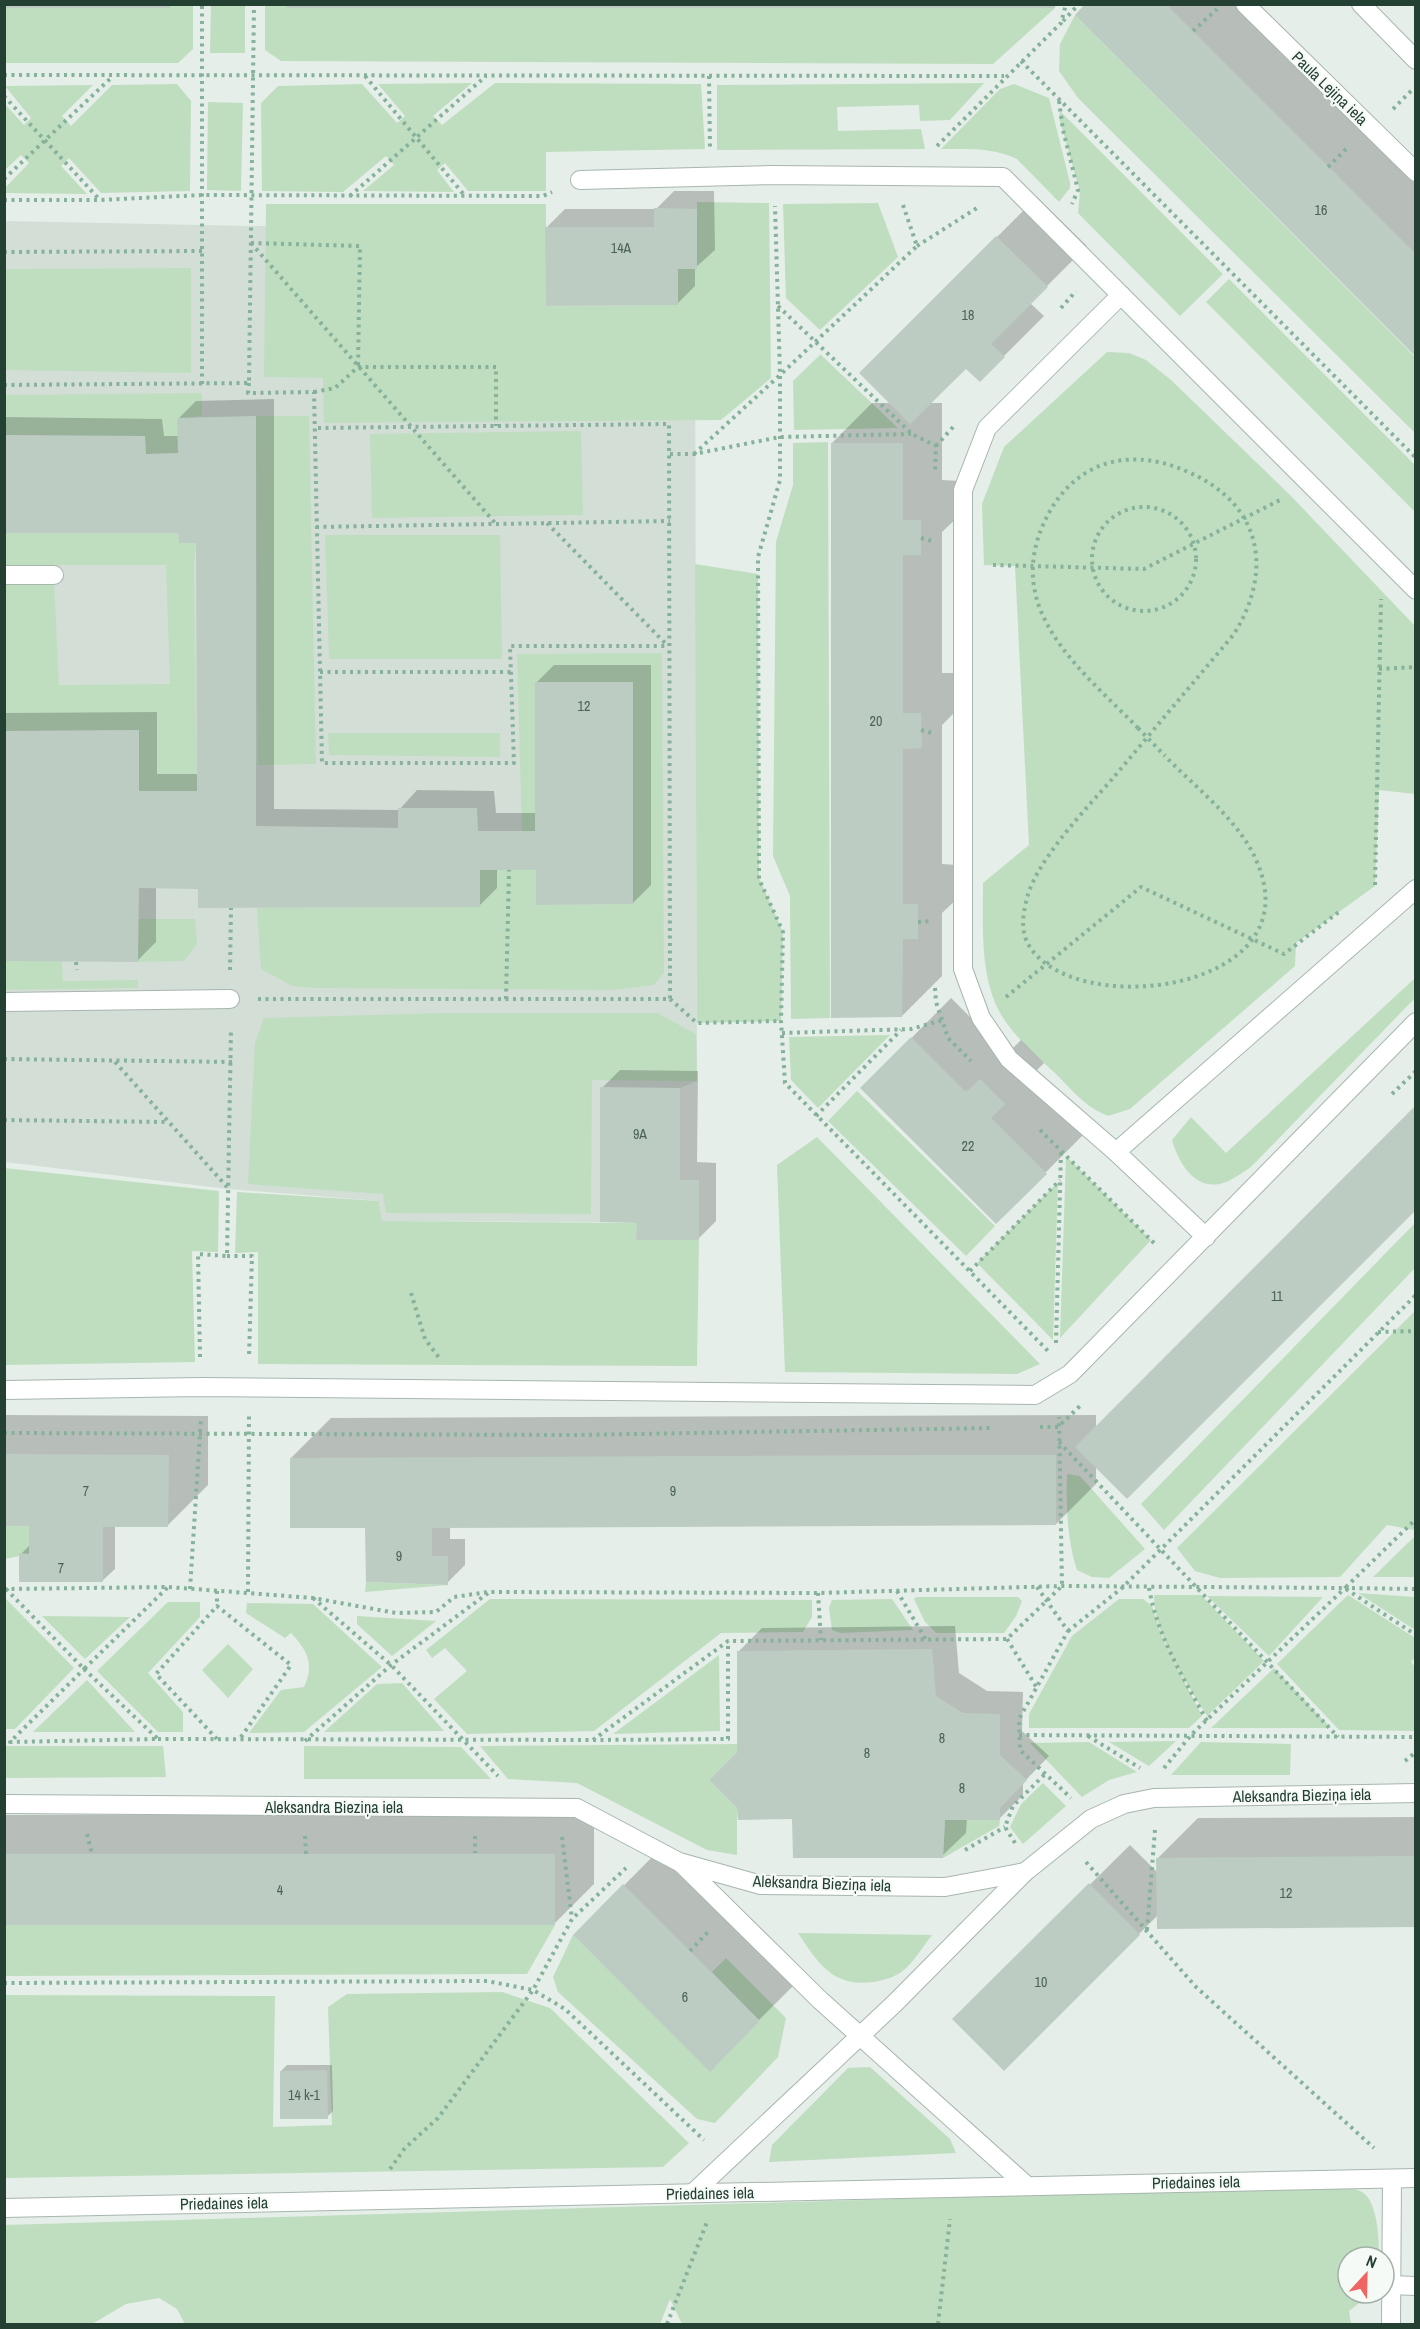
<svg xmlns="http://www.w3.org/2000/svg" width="1420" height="2329" viewBox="0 0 1420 2329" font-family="'Archivo Narrow',sans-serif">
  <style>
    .built { fill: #d3ded7 }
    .green { fill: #bfdec0 }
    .shadow { fill: #0003 }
    .building { fill: #bdccc3 }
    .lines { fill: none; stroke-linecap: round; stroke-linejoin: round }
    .lane-casing { stroke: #a7b6ae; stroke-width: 20 }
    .street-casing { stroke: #a7b6ae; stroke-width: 20 }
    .path { stroke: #86b19a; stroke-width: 4; stroke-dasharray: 3 4.5; stroke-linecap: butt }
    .lane { stroke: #fff; stroke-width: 18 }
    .street { stroke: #fff; stroke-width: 18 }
    .path-bridge { stroke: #86b19a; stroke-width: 4; stroke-dasharray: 3 4.5; stroke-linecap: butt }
    .labels { text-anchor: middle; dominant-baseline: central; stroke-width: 4.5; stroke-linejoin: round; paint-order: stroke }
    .number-label { font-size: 14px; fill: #4a6356 }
    .street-label { font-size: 16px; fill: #244032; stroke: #f6faf7 }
  </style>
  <rect width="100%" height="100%" fill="#e5eee8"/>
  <path class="built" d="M5,221L250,226L545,227L546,306L678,305L695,319L697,1081L680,1088H600V1222L382,1221L379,1201L228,1189L5,1162Z"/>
  <g class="green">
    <path d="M170,5H193V49L178,63H5V8H169Z"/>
    <path d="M211,5H245V53H210Z"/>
    <path d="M265,5H287V8H1055L993,64L281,61L265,50Z"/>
    <path d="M1075,15L1415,357V433L1078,98L1059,71L1060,44Z"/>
    <path d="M472,83L433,116L442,125L495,83L701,84L705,149L546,152V191H468L445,163L437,170L454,192L363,191L394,165L386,156L343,192L262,191L261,103L278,86L362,84L397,123L405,116L378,84Z"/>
    <path d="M984,83L950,120L920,121L919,105L837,107L838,131L921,129L925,149L717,150V85Z"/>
    <path d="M177,84L191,101L190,191L101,193L69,158L61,166L87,194L5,193V188L29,163L21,155L5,170V104L24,125L31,118L5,86L93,85L62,116L71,126L112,85Z"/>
    <path d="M1014,84L1049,98L1070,183V188L1059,202L1017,159C993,147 967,149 941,149L1000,89Z"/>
    <path d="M208,102L243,103L241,191L207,190Z"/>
    <path d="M1060,111L1223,274L1180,316L1078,213L1080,192L1059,118Z"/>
    <path d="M697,202L769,203L771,378L721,420L324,423L323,378L264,377L266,204H546V306L678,305V269H697Z"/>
    <path d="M878,203L898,257L820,330L786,298L783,204Z"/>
    <path d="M191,268V373L5,370V269Z"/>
    <path d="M1229,279L1415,465V512L1206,302Z"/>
    <path d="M1107,352L1129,353L1146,360L1171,380L1290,495L1416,627L1415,794L1379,790L1375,886L1296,943L1295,966L1130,1109L1108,1116C1084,1106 1074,1092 1056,1074C1035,1054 1008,1032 996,1005C980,968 983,922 983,883L1029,845L1015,566L984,565L982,504L1004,447Z"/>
    <path d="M821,354V355L898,428L794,430L793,381Z"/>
    <path d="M202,393V416L177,419L178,453L146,454L144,436L5,435L4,395Z"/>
    <path d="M256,416H309L316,764L258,765Z"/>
    <path d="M581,431L583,515L372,518L370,434Z"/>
    <path d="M828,442L830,1018L791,1019L790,896L773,856L776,542L793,485V443Z"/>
    <path d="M4,533H178L179,543H196L194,564L197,791H139V730L5,731V584L54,582L59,685L170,684L166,565H5Z"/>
    <path d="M325,535H500L502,659H329Z"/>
    <path d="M695,564L758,574L759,878L783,932L781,1021L697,1023Z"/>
    <path d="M662,653L664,973L654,985L613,990L314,988L292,986L261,969L257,908L480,907V870H536L537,905L633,904V683L535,682V831H522L517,654Z"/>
    <path d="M328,733H500V757L329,755Z"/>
    <path d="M138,919H195L197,944L184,961L138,962Z"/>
    <path d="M4,961H62L63,981L138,980V988L5,990Z"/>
    <path d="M1415,978V998L1251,1167C1243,1172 1234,1179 1226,1182C1196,1194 1178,1162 1172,1140L1191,1117L1226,1153Z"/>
    <path d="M444,1013H657L696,1034L697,1081L592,1080L591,1214L386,1213L383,1194L248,1184L255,1043L264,1018Z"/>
    <path d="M890,1035L818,1108L791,1080L789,1037Z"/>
    <path d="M857,1091L995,1226L966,1256L828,1121Z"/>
    <path d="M817,1137L1040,1364L1017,1374L785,1372L777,1165Z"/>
    <path d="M1066,1156L1151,1240L1060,1338Z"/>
    <path d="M4,1168L219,1191L218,1252L192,1251L195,1362L5,1365Z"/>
    <path d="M1058,1182L1053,1340L977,1263Z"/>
    <path d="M237,1192L379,1201L382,1221L637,1223V1240H699L697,1366L258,1364V1252L235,1253Z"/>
    <path d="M1415,1223V1268L1164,1530L1141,1504Z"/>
    <path d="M1415,1311V1530L1387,1525L1340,1577L1220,1578L1195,1571L1177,1548Z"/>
    <path d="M1067,1474L1080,1476L1145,1549L1109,1578L1092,1577L1077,1570C1067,1540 1066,1505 1067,1474Z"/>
    <path d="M5,1526H29V1554L5,1559Z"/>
    <path d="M1415,1536V1577H1373Z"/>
    <path d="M366,1582L448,1585L365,1592Z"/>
    <path d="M1358,1593L1415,1597V1630Z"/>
    <path d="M1154,1595H1201L1264,1661L1207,1716C1186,1681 1154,1637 1154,1595Z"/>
    <path d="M1348,1595L1415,1638V1657L1411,1662L1415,1667V1731L1339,1730L1277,1664Z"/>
    <path d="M1207,1596L1323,1597L1269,1656Z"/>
    <path d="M4,1597L74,1668L15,1729H5Z"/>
    <path d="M916,1597H1018L1022,1601L1016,1616L1004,1633H936L925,1622L914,1599Z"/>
    <path d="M490,1599L812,1600V1617L803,1632L721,1633L594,1731L467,1734L434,1699L467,1671L445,1648L432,1658L426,1650Z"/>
    <path d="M892,1599L913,1630L840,1633L832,1630L829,1608L832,1600Z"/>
    <path d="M1119,1599H1143L1152,1606L1163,1640L1202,1716L1189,1728H1029V1714L1072,1636Z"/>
    <path d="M168,1602H200V1617L148,1673L183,1712V1732H158L97,1671Z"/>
    <path d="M247,1603L313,1604L382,1667L304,1732L249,1733L281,1690L304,1687C315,1664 307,1650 291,1633L285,1638L246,1613Z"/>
    <path d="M42,1616L130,1617L85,1659Z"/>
    <path d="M357,1616L436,1621L392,1656L357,1624Z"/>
    <path d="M228,1644L253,1669L228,1698L202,1670Z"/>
    <path d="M719,1655L720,1731L613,1734Z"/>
    <path d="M1274,1668L1331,1728H1211Z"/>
    <path d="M87,1680L135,1732H33Z"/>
    <path d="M402,1683L444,1731L324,1732L377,1684Z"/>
    <path d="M1176,1741L1149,1766L1109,1742Z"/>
    <path d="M1089,1742L1137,1772L1109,1780L1082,1797L1030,1743Z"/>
    <path d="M1201,1742L1291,1744L1290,1775H1171Z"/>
    <path d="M737,1744V1752L709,1780L737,1808V1855L707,1850L577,1783L508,1779L480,1746Z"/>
    <path d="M4,1746H163L166,1777L5,1778Z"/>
    <path d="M304,1746L461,1747L491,1779H304Z"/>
    <path d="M1043,1783L1066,1806L1023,1844L1010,1827L1021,1804Z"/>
    <path d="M945,1820H1000L999,1826L943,1858Z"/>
    <path d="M5,1925H555L527,1974L5,1976Z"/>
    <path d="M798,1933L932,1935C923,1946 916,1959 906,1968C897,1977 885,1980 873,1982C832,1987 818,1963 798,1933Z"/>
    <path d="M573,1935L710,2071L760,2021L712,1972L726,1958L786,2018L778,2057L715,2123L697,2119L558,1992L553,1977Z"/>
    <path d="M502,1992L550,2008L689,2143L663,2167L5,2178V1995L275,1996L273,2127L332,2125L328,2007L347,1994Z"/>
    <path d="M870,2067L950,2139L956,2153L769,2162L772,2145L848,2068Z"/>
    <path d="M1343,2186C1349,2188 1356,2189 1362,2192C1378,2201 1379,2240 1379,2257H1348V2293H1372L1349,2311L1351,2324H682L670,2299L660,2324H185L177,2309L159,2298L126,2304L92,2324H5L4,2225Z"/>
  </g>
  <g class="shadow">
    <path d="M4,4H171L4,7Z"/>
    <path d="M1087,4H1246L1416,175V355Z"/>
    <path d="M674,191H714L715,250L695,268V286L677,304L547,227L565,209H656Z"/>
    <path d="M1037,197L1087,246L1030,303L1044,316L980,380L966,367L929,403H942V480L961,481V514L942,532V673H961V706L942,725V864L957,865L958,898L942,913V976L902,1016L832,443L872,403H892L861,373Z"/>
    <path d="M274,399V809L399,810L417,790L494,791L496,813H537L536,683L554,665H651V885L633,903L537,869H497V888L479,906L156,886V942L138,960H4V713L157,712V774H198V542L180,532L4,531V417L162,419L164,436H179L178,419L196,401Z"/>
    <path d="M951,998L1007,1054L1021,1040L1044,1063L1030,1077L1085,1133L996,1222L862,1088Z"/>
    <path d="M620,1070L698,1071L697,1162L716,1163V1221L698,1239L638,1221L602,1088Z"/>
    <path d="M4,1415L208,1416V1485L168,1525H115V1569L102,1581L21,1554L30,1545V1525H4Z"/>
    <path d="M1096,1415V1484L1056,1524L450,1526V1539H465V1565L447,1583L367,1528L291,1458L331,1418Z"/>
    <path d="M955,1626L959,1673L987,1691L1023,1692L1022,1731L1049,1756L1023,1783V1795L1000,1818H967L966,1833L942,1856L794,1818L738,1753L739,1651L762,1628Z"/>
    <path d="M594,1814V1884L554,1924H4V1815Z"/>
    <path d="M1416,1817V1926L1158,1915L1004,2069L954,2019L1130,1845L1158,1873V1858L1198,1818Z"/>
    <path d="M664,1845L799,1980L710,2069L575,1935Z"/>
    <path d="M287,2065H332L333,2111L327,2117L281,2071Z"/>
  </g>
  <g class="building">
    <rect x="287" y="4" width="768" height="4"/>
    <path d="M1085,4H1166L1416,254V357L1075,15Z"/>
    <rect x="4" y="5" width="166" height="3"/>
    <path d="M654,208L697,209V269H678V305L546,306L545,227H654Z"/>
    <path d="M996,236L1048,287L991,344L1005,357L980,382L966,369L910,424L859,373Z"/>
    <path d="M256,416V826L398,828V808H477L478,831H535V682H633V904L536,905V870H480V907L198,908V889L139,888L138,962L4,961V731L139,730V791H197L196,543H179L178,533H4V435L145,436L146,454L178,453L177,418Z"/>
    <path d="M831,443H903V520H921V555H903V713H921L922,748L903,749V904H918V939H903L902,1017L831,1018Z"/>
    <path d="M911,1037L966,1092L980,1079L1005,1104L991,1118L1047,1174L996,1224L860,1088Z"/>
    <path d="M600,1087L680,1088V1180H699V1240H636L637,1223L600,1222Z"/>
    <path d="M1416,1105V1210L1127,1499L1075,1447Z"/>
    <path d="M4,1454L169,1455L168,1527H103V1582H19V1553L29,1554V1526H4Z"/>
    <path d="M928,1455H1056V1525L432,1528V1556H448V1585L366,1582L365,1528H290V1458Z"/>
    <path d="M932,1649L936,1696L963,1713L1000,1714V1755L1027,1780L1000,1808V1820H945L943,1858H793L792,1819L738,1820L737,1808L709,1780L737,1752V1651Z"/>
    <rect x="4" y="1854" width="551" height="71"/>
    <path d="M1416,1856V1927L1157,1929L1156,1858Z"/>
    <path d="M1089,1883L1140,1935L1004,2071L952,2019Z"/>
    <path d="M623,1884L760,2021L710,2072L573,1935Z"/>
    <path d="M327,2070L328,2119H280V2071Z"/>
  </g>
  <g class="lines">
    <g class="lane-casing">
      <g id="lane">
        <path d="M1361,4L1416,60"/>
        <path d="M4,575H54"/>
      </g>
    </g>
    <g class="street-casing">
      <g id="street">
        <path d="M1245,4L1416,172"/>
        <path d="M580,180L772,175L1003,177L1416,590"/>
        <path d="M1121,295L987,428L963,490V969L981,1018L1009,1059L1116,1152L1206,1237"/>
        <path d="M4,1002L230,999"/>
        <path d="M1116,1152L1416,889"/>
        <path d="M4,1390L201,1387L1035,1395L1070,1374L1416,1022"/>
        <path d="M4,1804L577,1808L679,1862L761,1885L945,1887L1025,1872"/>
        <path d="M681,1863L820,2000L1026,2185"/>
        <path d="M693,2193L895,2003L1025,1872L1091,1819L1124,1804L1154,1798L1416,1793"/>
        <path d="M4,2208L1416,2178"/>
        <path d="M1389,2285L1416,2286"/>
        <path d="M1391,2324L1392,2179"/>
      </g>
    </g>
    <g class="path">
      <path d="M1063,21L1079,4"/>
      <path d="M1193,31L1217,9"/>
      <path d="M1021,61L1416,458"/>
      <path d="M4,75L1004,76"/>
      <path d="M365,76L465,196"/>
      <path d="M709,76L710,147"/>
      <path d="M4,96L99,199"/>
      <path d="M1059,101L1063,130L1078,190L1072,204"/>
      <path d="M1393,109L1413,89"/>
      <path d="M937,146L1061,23L1066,4"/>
      <path d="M1328,167L1349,146"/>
      <path d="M4,179L112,77"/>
      <path d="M350,196L486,76"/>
      <path d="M4,200H100L202,195L543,196L552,192"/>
      <path d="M903,205L917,246L780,375V480L758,557L759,879L783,932L781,1021L785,1083L1048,1351"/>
      <path d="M251,243L496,524"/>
      <path d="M251,243L360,246L358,367"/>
      <path d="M917,246L977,208"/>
      <path d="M4,252L202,251"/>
      <path d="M778,306L912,434L936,446L935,473"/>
      <path d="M1061,308L1076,291"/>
      <path d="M249,383L248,393L314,392L322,763H514L510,646H668"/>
      <path d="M202,384V4"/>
      <path d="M4,385L249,383L254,4"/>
      <path d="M314,392L335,388L358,367H496V426"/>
      <path d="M936,446L953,427"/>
      <path d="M670,454H694L780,437L911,434"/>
      <path d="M694,454L780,375L775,206"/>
      <circle cx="1144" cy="559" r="52"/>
      <path d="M547,523L667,645"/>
      <path d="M316,527L670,521"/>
      <path d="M921,538L932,541"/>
      <path d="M993,565L1144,569L1282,499"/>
      <path d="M1379,669L1416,667"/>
      <path d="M320,672H511"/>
      <path d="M1138,728C1103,692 1059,656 1040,609C1029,580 1031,552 1043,525C1070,463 1126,445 1186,471C1260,502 1275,568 1234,634C1194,682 1154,729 1114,777C1087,808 1034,862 1026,902C1023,915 1021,929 1027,942C1067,1022 1314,994 1257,862C1240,821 1196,788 1165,756"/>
      <path d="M921,730L932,733"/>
      <path d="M1375,885L1381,599"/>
      <path d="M918,922L932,921"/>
      <path d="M76,962L77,970"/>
      <path d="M230,970L231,908"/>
      <path d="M935,988L936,1002L948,1038L971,1061"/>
      <path d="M1006,997L1141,887L1284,954L1340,911"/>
      <path d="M258,999H670L669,424L315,428"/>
      <path d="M506,999L509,870"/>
      <path d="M670,999L697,1023L781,1021"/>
      <path d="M782,1033L911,1029L943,1020"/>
      <path d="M4,1059L232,1062"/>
      <path d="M115,1062L228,1188"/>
      <path d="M1392,1094L1416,1071"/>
      <path d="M816,1116L901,1030"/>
      <path d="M4,1120L167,1122"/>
      <path d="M1040,1130L1156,1245"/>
      <path d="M227,1256H252L249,1357"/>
      <path d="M970,1271L1060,1180"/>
      <path d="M411,1293L425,1339L440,1359"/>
      <path d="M1378,1332L1416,1331"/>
      <path d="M1056,1343L1061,1151"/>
      <path d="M200,1357L198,1254L227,1256L231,1029"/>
      <path d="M1040,1427H1058L1081,1405"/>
      <path d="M4,1433L575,1435L991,1428"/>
      <path d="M1059,1442L1338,1737"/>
      <path d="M1037,1587L1068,1631L1019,1719L1020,1750L1071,1798"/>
      <path d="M1149,1588C1158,1638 1183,1677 1207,1721"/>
      <path d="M4,1589L168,1587L313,1598L396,1613L436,1612L454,1597L488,1592L818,1593L1062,1586L1345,1588L1416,1519"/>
      <path d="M6,1589L84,1669L168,1587"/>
      <path d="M190,1589L201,1418"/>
      <path d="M1346,1589L1416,1635"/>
      <path d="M217,1591V1606"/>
      <path d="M897,1591L926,1640"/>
      <path d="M248,1592L249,1416"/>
      <path d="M818,1593L821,1640"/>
      <path d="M313,1598L391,1665L498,1776"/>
      <path d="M1068,1631L1122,1588L1416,1295"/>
      <path d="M1007,1639L1037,1688"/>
      <path d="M84,1669L158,1739L10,1742Z"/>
      <path d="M1019,1735L1416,1737"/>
      <path d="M1088,1736L1140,1768"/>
      <path d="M158,1739L593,1740L728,1641L1007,1639L1062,1586L1059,1417"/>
      <path d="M217,1739L156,1674L217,1606L291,1665L239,1740"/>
      <path d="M593,1740L728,1739V1641"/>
      <path d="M305,1741L391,1665L488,1593"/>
      <path d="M1405,1761L1416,1752"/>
      <path d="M1164,1768L1192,1734L1345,1588L1416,1589"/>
      <path d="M87,1834L92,1854"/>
      <path d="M305,1836L306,1854"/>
      <path d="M475,1836V1853"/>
      <path d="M562,1837L572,1919"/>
      <path d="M1015,1843L1005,1827L1013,1806L1045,1774"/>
      <path d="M965,1850L1005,1827"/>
      <path d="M1086,1862L1196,1987L1374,2148"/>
      <path d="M1147,1930L1155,1830"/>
      <path d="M690,1951L708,1932"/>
      <path d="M4,1983L487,1981L533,1990L565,2009L704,2140"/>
      <path d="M390,2169L405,2148L438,2118L533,1990L572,1919L626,1868"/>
      <path d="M667,2324L707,2222"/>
      <path d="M938,2324L950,2219"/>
    </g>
    <use href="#lane" class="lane"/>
    <use href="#street" class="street"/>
    <path class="path-bridge" d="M1138,728L1165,756"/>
  </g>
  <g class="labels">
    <g class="number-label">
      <text x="1321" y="210">16</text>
      <text x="621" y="248">14A</text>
      <text x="968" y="315">18</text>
      <text x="584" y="706">12</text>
      <text x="876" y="721">20</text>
      <text x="640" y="1134">9A</text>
      <text x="968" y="1146">22</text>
      <text x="1277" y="1296">11</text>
      <text x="86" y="1491">7</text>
      <text x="673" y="1491">9</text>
      <text x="399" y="1556">9</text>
      <text x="61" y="1568">7</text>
      <text x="942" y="1738">8</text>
      <text x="867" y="1753">8</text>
      <text x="962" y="1788">8</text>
      <text x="280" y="1890">4</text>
      <text x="1286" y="1893">12</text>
      <text x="1041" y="1982">10</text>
      <text x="685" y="1997">6</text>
      <text x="304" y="2095">14 k-1</text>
    </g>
    <g class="street-label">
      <text transform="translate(1330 88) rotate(44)">Paula Lejiņa iela</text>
      <text transform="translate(1302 1795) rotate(-1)">Aleksandra Bieziņa iela</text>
      <text x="334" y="1807">Aleksandra Bieziņa iela</text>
      <text transform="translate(822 1883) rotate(2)">Aleksandra Bieziņa iela</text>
      <text transform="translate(1196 2182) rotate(-1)">Priedaines iela</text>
      <text transform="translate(710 2193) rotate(-1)">Priedaines iela</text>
      <text transform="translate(224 2203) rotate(-1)">Priedaines iela</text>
    </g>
  </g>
  <rect width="1420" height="2329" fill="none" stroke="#244032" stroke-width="12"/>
  <g transform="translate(1366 2275) rotate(22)"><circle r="28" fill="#f6faf7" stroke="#a2b0a8" stroke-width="1.5"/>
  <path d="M0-4.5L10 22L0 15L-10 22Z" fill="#ef6563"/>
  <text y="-9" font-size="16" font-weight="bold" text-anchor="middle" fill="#244032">N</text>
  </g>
</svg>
